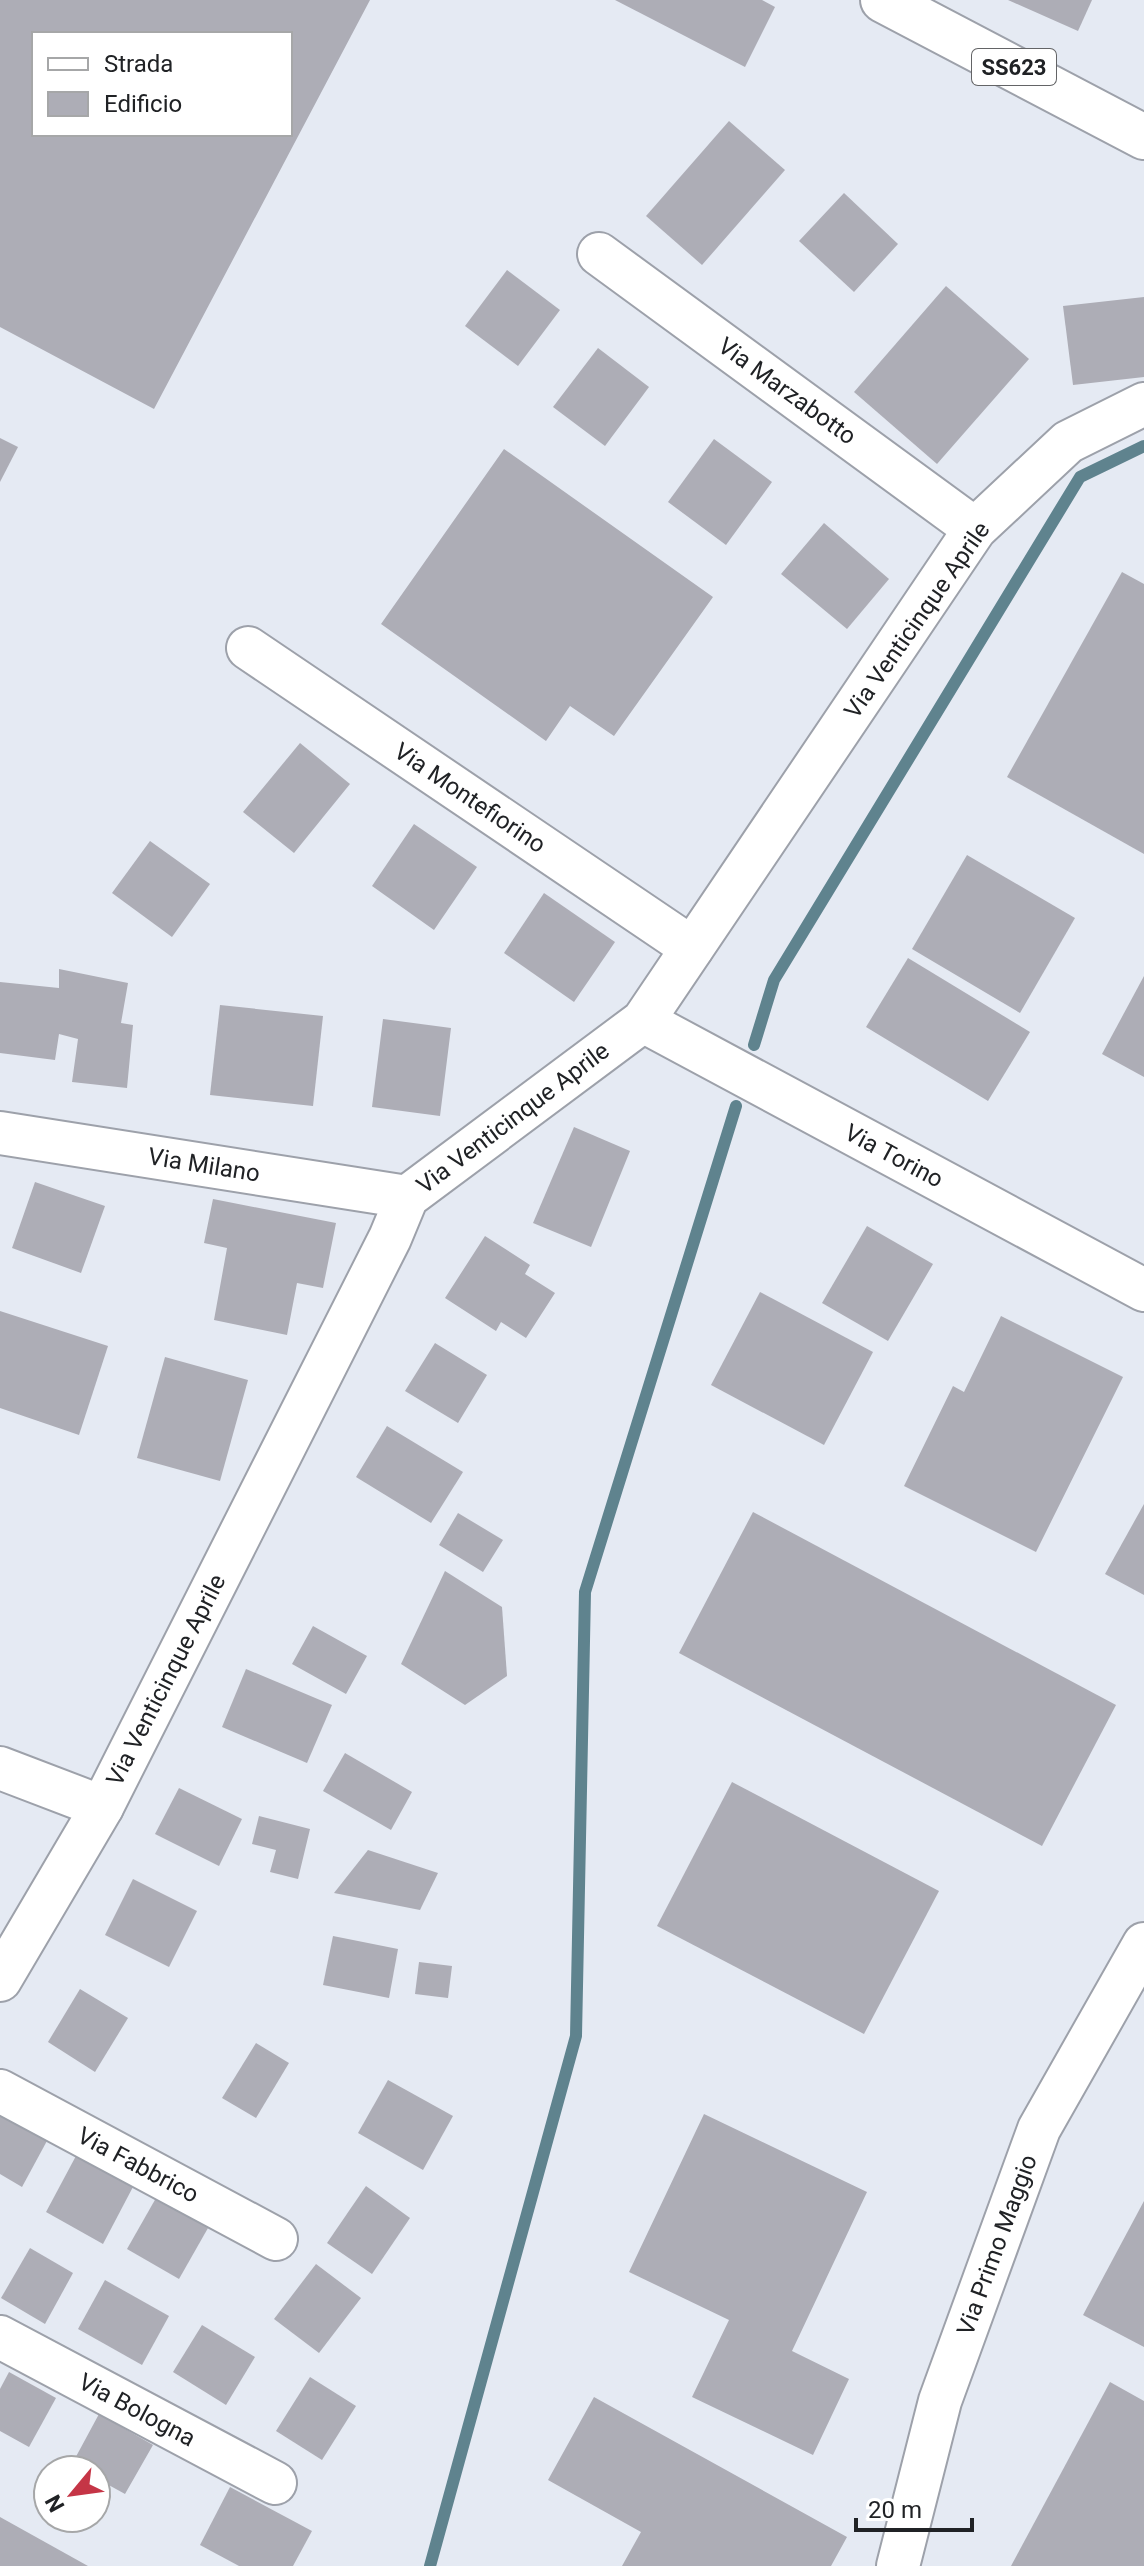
<svg xmlns="http://www.w3.org/2000/svg" width="1144" height="2566" viewBox="0 0 1144 2566" font-family="Roboto,sans-serif">
  <style>
    .lines { fill: none; stroke-linecap: round; stroke-linejoin: round }
    .stream { stroke: #5f838e; stroke-width: 12 }
    .building { fill: #adadb6; fill-rule: evenodd }
    .minor-casing { stroke: #9da1aa; stroke-width: 46 }
    .primary-casing { stroke: #9da1aa; stroke-width: 48 }
    .minor { stroke: #fff; stroke-width: 42 }
    .primary { stroke: #fff; stroke-width: 44 }
    .labels { text-anchor: middle; dominant-baseline: central; stroke-width: 7; stroke-linejoin: round; paint-order: stroke }
    .shield { fill: #fff; stroke: #636466; stroke-width: 2 }
    .shield-label { font-size: 22px; font-weight: bold; fill: #202225 }
    .street-label { font-size: 24px; fill: #202225; stroke: #fff }
  </style>
  <rect width="100%" height="100%" fill="#e5eaf3"/>
  <g class="lines">
    <g class="stream">
      <path d="M754,1045L774,980L1080,477L1144,446"/>
      <path d="M430,2566L576,2036L585,1592L736,1106"/>
    </g>
  </g>
  <g class="building">
    <path d="M0,0H370L154,409L0,327ZM34,34H290V134H34Z"/>
    <path d="M615,0H762L775,7L745,67Z"/>
    <path d="M1008,0H1092L1078,31Z"/>
    <path d="M729,121L785,170L702,265L646,216Z"/>
    <path d="M844,193L898,244L854,292L799,241Z"/>
    <path d="M507,270L560,310L518,366L465,326Z"/>
    <path d="M946,286L1029,359L937,464L854,392Z"/>
    <path d="M1144,297V377L1073,385L1063,306Z"/>
    <path d="M598,348L649,387L605,446L553,407Z"/>
    <path d="M0,438L18,447L0,482Z"/>
    <path d="M714,439L772,482L726,545L668,502Z"/>
    <path d="M504,449L713,597L614,736L570,706L546,741L381,624Z"/>
    <path d="M824,523L889,579L847,629L781,574Z"/>
    <path d="M1122,572L1144,584V854L1007,777Z"/>
    <path d="M300,743L350,784L294,853L243,812Z"/>
    <path d="M414,824L477,867L434,930L372,886Z"/>
    <path d="M150,841L210,884L172,937L112,893Z"/>
    <path d="M967,855L1075,918L1020,1013L912,949Z"/>
    <path d="M544,893L615,942L574,1002L504,953Z"/>
    <path d="M908,958L1030,1032L988,1101L866,1027Z"/>
    <path d="M59,969L128,983L121,1023L133,1025L127,1088L72,1082L78,1039L59,1034L55,1060L0,1053V982L59,988Z"/>
    <path d="M1144,976V1077L1102,1054Z"/>
    <path d="M220,1005L323,1016L313,1106L210,1095Z"/>
    <path d="M383,1019L451,1028L440,1116L372,1107Z"/>
    <path d="M574,1127L630,1151L591,1247L533,1223Z"/>
    <path d="M35,1182L105,1206L81,1273L12,1248Z"/>
    <path d="M213,1199L336,1223L323,1288L297,1283L287,1335L214,1320L227,1248L204,1243Z"/>
    <path d="M867,1226L933,1264L888,1341L822,1303Z"/>
    <path d="M485,1236L530,1265L525,1274L555,1293L526,1338L501,1322L496,1331L445,1298Z"/>
    <path d="M760,1292L873,1352L824,1445L711,1385Z"/>
    <path d="M0,1311L108,1346L79,1435L0,1408Z"/>
    <path d="M1001,1316L1123,1377L1036,1552L904,1486L953,1386L964,1392Z"/>
    <path d="M435,1343L487,1375L458,1423L405,1391Z"/>
    <path d="M165,1357L248,1380L220,1481L137,1458Z"/>
    <path d="M387,1426L463,1472L431,1523L356,1477Z"/>
    <path d="M1144,1504V1595L1105,1574Z"/>
    <path d="M753,1512L1116,1705L1042,1846L679,1653Z"/>
    <path d="M458,1513L503,1540L483,1572L439,1545Z"/>
    <path d="M445,1571L502,1607L507,1676L465,1705L401,1664Z"/>
    <path d="M313,1626L367,1656L346,1694L292,1664Z"/>
    <path d="M246,1669L332,1705L307,1763L222,1727Z"/>
    <path d="M345,1753L412,1792L391,1830L323,1791Z"/>
    <path d="M732,1782L939,1891L864,2034L657,1926Z"/>
    <path d="M179,1788L242,1819L219,1866L155,1834Z"/>
    <path d="M259,1816L310,1829L298,1879L270,1872L276,1850L252,1844Z"/>
    <path d="M368,1850L438,1873L420,1910L334,1893Z"/>
    <path d="M133,1879L197,1911L169,1967L105,1935Z"/>
    <path d="M333,1936L398,1949L389,1998L323,1985Z"/>
    <path d="M419,1962L452,1966L448,1998L415,1994Z"/>
    <path d="M80,1989L128,2018L95,2072L48,2042Z"/>
    <path d="M256,2043L289,2063L256,2118L222,2098Z"/>
    <path d="M388,2080L453,2116L423,2170L358,2133Z"/>
    <path d="M0,2112L48,2139L22,2187L0,2174Z"/>
    <path d="M704,2114L867,2192L792,2351L849,2379L813,2455L692,2397L729,2320L629,2272Z"/>
    <path d="M77,2154L134,2185L103,2244L46,2212Z"/>
    <path d="M366,2186L410,2218L372,2274L327,2243Z"/>
    <path d="M156,2198L208,2228L179,2279L127,2249Z"/>
    <path d="M1144,2201V2347L1083,2315Z"/>
    <path d="M30,2248L73,2273L45,2324L1,2298Z"/>
    <path d="M316,2264L361,2298L319,2353L274,2319Z"/>
    <path d="M105,2280L169,2316L142,2365L78,2329Z"/>
    <path d="M202,2325L255,2357L226,2405L173,2372Z"/>
    <path d="M9,2372L56,2398L29,2447L0,2431V2389Z"/>
    <path d="M310,2377L356,2406L322,2460L276,2431Z"/>
    <path d="M1110,2382L1144,2401V2566H1011Z"/>
    <path d="M594,2397L847,2537L831,2566H622L641,2532L548,2480Z"/>
    <path d="M99,2414L153,2445L125,2494L96,2478V2470H82L72,2464Z"/>
    <path d="M230,2487L312,2531L293,2566H239L200,2545Z"/>
    <path d="M0,2517L88,2566H0Z"/>
  </g>
  <g class="lines">
    <g class="minor-casing">
      <g id="minor">
        <path d="M599,254L975,529"/>
        <path d="M248,648L692,948"/>
        <path d="M643,1021L1144,1290"/>
        <path d="M0,1133L407,1197"/>
        <path d="M0,1768L102,1807"/>
        <path d="M0,1980L102,1807L390,1238L407,1197L643,1021L975,529L1068,442L1144,404"/>
        <path d="M0,2091L276,2239"/>
        <path d="M0,2337L275,2483"/>
        <path d="M898,2566L940,2401L1039,2129L1144,1944"/>
      </g>
    </g>
    <g class="primary-casing">
      <path id="primary" d="M883,0L1144,137"/>
    </g>
    <use href="#minor" class="minor"/>
    <use href="#primary" class="primary"/>
  </g>
  <g class="labels">
    <rect class="shield" x="972" y="49" width="84" height="36" rx="6"/>
    <g class="shield-label">
      <text x="1014" y="67">SS623</text>
    </g>
    <g class="street-label">
      <text transform="translate(787 391) rotate(36)">Via Marzabotto</text>
      <text transform="translate(917 620) rotate(-55)">Via Venticinque Aprile</text>
      <text transform="translate(470 798) rotate(34)">Via Montefiorino</text>
      <text transform="translate(513 1118) rotate(-37)">Via Venticinque Aprile</text>
      <text transform="translate(894 1156) rotate(28)">Via Torino</text>
      <text transform="translate(204 1165) rotate(9)">Via Milano</text>
      <text transform="translate(166 1680) rotate(-63)">Via Venticinque Aprile</text>
      <text transform="translate(138 2165) rotate(28)">Via Fabbrico</text>
      <text transform="translate(997 2245) rotate(-70)">Via Primo Maggio</text>
      <text transform="translate(137 2410) rotate(28)">Via Bologna</text>
    </g>
  </g>
  <rect x="32" y="32" width="260" height="104" fill="#ffffff" stroke="#a6a7a8" stroke-width="2"/>
  <rect x="48" y="58" width="40" height="12" fill="#ffffff" stroke="#a6a7a8" stroke-width="2"/>
  <text x="104" y="72" font-size="24" fill="#202225">Strada</text>
  <rect x="48" y="92" width="40" height="24" fill="#adadb6" stroke="#a6a7a8" stroke-width="2"/>
  <text x="104" y="112" font-size="24" fill="#202225">Edificio</text>
  <g transform="translate(72 2494) rotate(241)"><circle r="38" fill="#ffffff" stroke="#a6a7a8" stroke-width="2"/>
  <path d="M0-6L14 30L0 20L-14 30Z" fill="#c53546"/>
  <text y="-12" font-size="22" font-weight="bold" text-anchor="middle" fill="#202225">N</text>
  </g>
  <path d="M856 2518v12h116v-12" fill="none" stroke="#202225" stroke-width="4"/>
  <text x="868" y="2518" font-size="24" fill="#202225" stroke="#ffffff" stroke-width="6" paint-order="stroke">20 m</text>
</svg>
